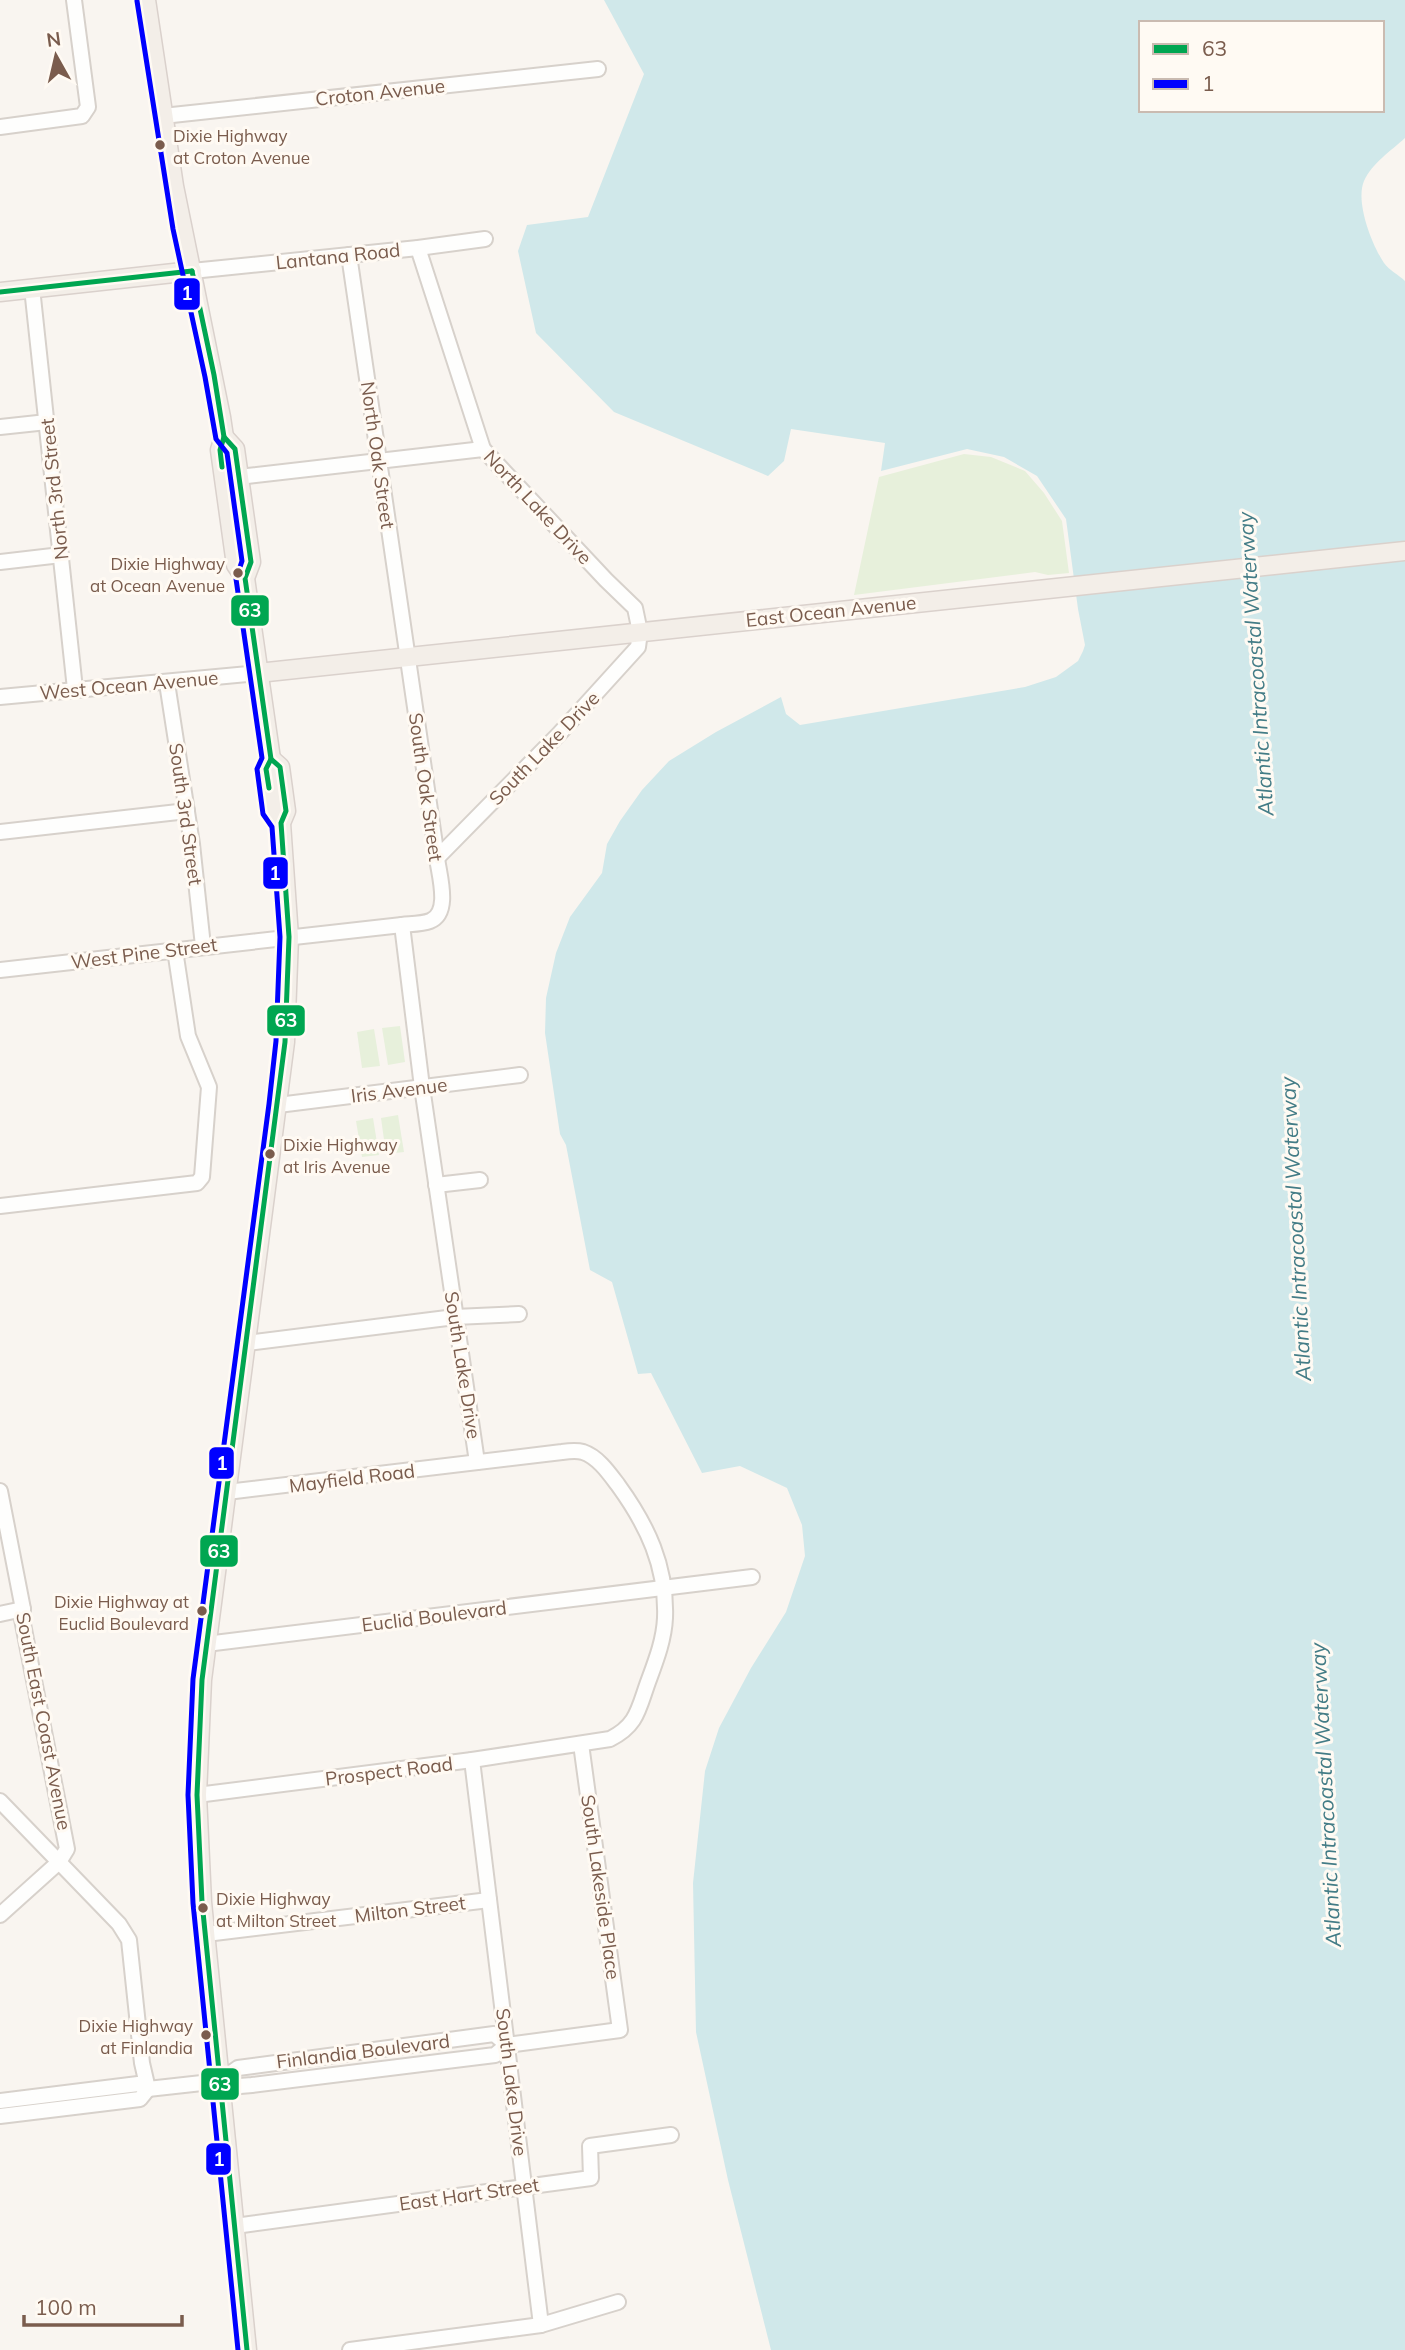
<svg xmlns="http://www.w3.org/2000/svg" width="1405" height="2350" viewBox="0 0 1405 2350" font-family="Mulish,sans-serif">
  <style>
    .green { fill: #e7f0db }
    .water { fill: #d0e8ea; fill-rule: evenodd }
    .lines { fill: none; stroke-linecap: round; stroke-linejoin: round }
    .minor-casing { stroke: #d7d1cb; stroke-width: 18 }
    .major-casing { stroke: #dad1cc; stroke-width: 21 }
    .minor { stroke: #fefefd; stroke-width: 14 }
    .major { stroke: #f3eee8; stroke-width: 18 }
    .bus-1-casing { stroke: #fffaf3; stroke-width: 10 }
    .bus-2-casing { stroke: #fffaf3; stroke-width: 10 }
    .bus-1 { stroke: #00a651; stroke-width: 5 }
    .bus-2 { stroke: #00f; stroke-width: 5 }
    .bus-dot { fill: #7a5c4d; stroke: #fffaf3; stroke-width: 2.5 }
    .labels { text-anchor: middle; dominant-baseline: central; stroke-width: 6; stroke-linejoin: round; paint-order: stroke }
    .bus-label { font-size: 17px; fill: #7a5c4d; stroke: #fffaf3; text-anchor: start }
    .street-label { font-size: 19px; fill: #7a5c4d; stroke: #fffaf3 }
    .water-label { font-size: 21px; font-style: italic; fill: #437c86; stroke: #fffaf3 }
    .line-badge { stroke: #fffaf3; stroke-width: 2.5 }
    .badge-label { font-size: 19px; text-anchor: middle; font-weight: bold; fill: #fff }
  </style>
  <rect width="100%" height="100%" fill="#f9f5f0"/>
  <g class="green">
    <path d="M964,454L991,457L1025,471L1044,493L1062,521L1069,573L1048,575L1035,572L854,595L879,477Z"/>
    <path d="M400,1026L405,1062L388,1065L382,1028Z"/>
    <path d="M374,1029L380,1066L362,1068L357,1032Z"/>
    <path d="M398,1115L404,1152L386,1154L381,1118Z"/>
    <path d="M373,1118L379,1155L362,1157L356,1121Z"/>
  </g>
  <path class="water" d="M604,0H1405V138C1391,151 1372,163 1364,181C1355,202 1372,245 1384,263C1389,270 1399,275 1405,281V2350H771L728,2180L696,2032L693,1883L705,1771L719,1728L751,1668L786,1612L805,1556L802,1525L787,1488L740,1466L702,1473L651,1373L638,1374L612,1282L590,1270L566,1145L560,1134L545,1033L546,998L556,953L570,917L602,873L607,844L620,821L642,790L669,761L716,732L781,697L786,714L800,725L1025,687L1056,677L1078,661L1083,651L1085,645L1078,609L1066,519L1037,476L1004,457L967,449L881,471L885,443L791,429L784,461L768,476L614,412L536,333L518,251L527,225L588,217L644,74ZM1141,23H1382V110H1141Z"/>
  <g class="lines">
    <g class="minor-casing">
      <g id="minor">
        <path d="M163,116L598,69"/>
        <path d="M0,127L82,116L88,107L74,0"/>
        <path d="M418,248L483,449L606,580L635,608L640,632L638,647L559,734L437,858"/>
        <path d="M192,271L418,248L485,239"/>
        <path d="M32,288L75,689"/>
        <path d="M0,427L47,422"/>
        <path d="M239,477L483,449"/>
        <path d="M0,562L61,555"/>
        <path d="M167,683L192,844L203,946"/>
        <path d="M0,697L258,673"/>
        <path d="M0,832L187,811"/>
        <path d="M402,925L422,1087L477,1462"/>
        <path d="M0,970L402,925C411,924 422,924 430,921C451,913 439,875 437,858L349,255"/>
        <path d="M278,1105L520,1075"/>
        <path d="M436,1185L480,1180"/>
        <path d="M0,1206L197,1183L202,1177L209,1087L188,1036L175,950"/>
        <path d="M247,1343L455,1317L519,1314"/>
        <path d="M0,1491L23,1609L22,1619L67,1849L59,1862L0,1915"/>
        <path d="M0,1614L23,1609"/>
        <path d="M206,1644L752,1577"/>
        <path d="M472,1760L541,2325"/>
        <path d="M197,1795L472,1760L610,1739C636,1726 638,1711 647,1685C655,1663 664,1641 665,1618C667,1566 647,1525 618,1485C609,1473 598,1457 583,1452C576,1450 569,1451 562,1452L227,1492"/>
        <path d="M0,1801L119,1924L129,1940L142,2063L148,2089"/>
        <path d="M206,1934L489,1900"/>
        <path d="M220,2081L238,2068L494,2034L507,2045"/>
        <path d="M0,2101L138,2084L148,2089L220,2081L240,2086L252,2085L495,2055L507,2045L620,2030L581,1744"/>
        <path d="M0,2116L140,2099L148,2089"/>
        <path d="M235,2226L591,2178L590,2146L671,2135"/>
        <path d="M350,2350L541,2325L618,2302"/>
      </g>
    </g>
    <g class="major-casing">
      <g id="major">
        <path d="M146,0L174,186L221,417L224,437L220,450L236,565L245,578"/>
        <path d="M0,292L192,271"/>
        <path d="M224,437L235,449L251,562L245,578L271,759L266,769L272,813L281,823"/>
        <path d="M258,673L1405,551"/>
        <path d="M247,2350L202,1902L197,1795L202,1680L285,1042L289,937L281,823L286,811L280,767L271,759"/>
      </g>
    </g>
    <use href="#minor" class="minor"/>
    <use href="#major" class="major"/>
    <g class="bus-1-casing">
      <g id="bus-1">
        <path d="M192,271L214,375L224,437L220,450L222,467"/>
        <path d="M0,292L192,271"/>
        <path d="M224,437L235,449L251,562L245,578L271,759L266,769L269,788"/>
        <path d="M247,2350L202,1902L197,1795L202,1680L285,1042L289,937L281,823L286,811L280,767L271,759"/>
      </g>
    </g>
    <g class="bus-2-casing">
      <path id="bus-2" d="M137,1L173,229L205,377L216,439L227,453L242,561L236,579L262,758L257,769L263,814L272,827L280,937L276,1041L269,1104L193,1679L188,1795L193,1903L238,2350"/>
    </g>
    <use href="#bus-1" class="bus-1"/>
    <use href="#bus-2" class="bus-2"/>
  </g>
  <g class="bus-dot">
    <circle cx="160" cy="145" r="6"/>
    <circle cx="238" cy="573" r="6"/>
    <circle cx="270" cy="1154" r="6"/>
    <circle cx="202" cy="1611" r="6"/>
    <circle cx="203" cy="1908" r="6"/>
    <circle cx="206" cy="2035" r="6"/>
  </g>
  <g class="labels">
    <g class="bus-label">
      <text x="173" y="135">Dixie Highway<tspan x="173" dy="22">at Croton Avenue</tspan></text>
      <text x="225" y="563" text-anchor="end">Dixie Highway<tspan x="225" dy="22">at Ocean Avenue</tspan></text>
      <text x="283" y="1144">Dixie Highway<tspan x="283" dy="22">at Iris Avenue</tspan></text>
      <text x="189" y="1601" text-anchor="end">Dixie Highway at<tspan x="189" dy="22">Euclid Boulevard</tspan></text>
      <text x="216" y="1898">Dixie Highway<tspan x="216" dy="22">at Milton Street</tspan></text>
      <text x="193" y="2025" text-anchor="end">Dixie Highway<tspan x="193" dy="22">at Finlandia</tspan></text>
    </g>
    <g class="street-label">
      <text transform="translate(380 92) rotate(-6)">Croton Avenue</text>
      <text transform="translate(338 256) rotate(-6)">Lantana Road</text>
      <text transform="translate(378 455) rotate(82)">North Oak Street</text>
      <text transform="translate(54 489) rotate(-96)">North 3rd Street</text>
      <text transform="translate(538 507) rotate(47)">North Lake Drive</text>
      <text transform="translate(831 611) rotate(-6)">East Ocean Avenue</text>
      <text transform="translate(129 685) rotate(-5)">West Ocean Avenue</text>
      <text transform="translate(544 748) rotate(-46)">South Lake Drive</text>
      <text transform="translate(426 787) rotate(82)">South Oak Street</text>
      <text transform="translate(186 814) rotate(82)">South 3rd Street</text>
      <text transform="translate(144 953) rotate(-7)">West Pine Street</text>
      <text transform="translate(399 1090) rotate(-7)">Iris Avenue</text>
      <text transform="translate(463 1365) rotate(81)">South Lake Drive</text>
      <text transform="translate(352 1478) rotate(-7)">Mayfield Road</text>
      <text transform="translate(434 1616) rotate(-7)">Euclid Boulevard</text>
      <text transform="translate(44 1721) rotate(79)">South East Coast Avenue</text>
      <text transform="translate(389 1771) rotate(-7)">Prospect Road</text>
      <text transform="translate(601 1887) rotate(82)">South Lakeside Place</text>
      <text transform="translate(410 1909) rotate(-7)">Milton Street</text>
      <text transform="translate(363 2051) rotate(-7)">Finlandia Boulevard</text>
      <text transform="translate(512 2082) rotate(83)">South Lake Drive</text>
      <text transform="translate(469 2194) rotate(-8)">East Hart Street</text>
    </g>
    <g class="water-label">
      <text transform="translate(1255 664) rotate(-94)">Atlantic Intracoastal Waterway</text>
      <text transform="translate(1295 1229) rotate(-93)">Atlantic Intracoastal Waterway</text>
      <text transform="translate(1325 1795) rotate(-93)">Atlantic Intracoastal Waterway</text>
    </g>
  </g>
  <g class="line-badge">
    <rect x="173" y="277" width="28" height="34" rx="7" fill="#00f"/>
    <rect x="230" y="594" width="40" height="33" rx="7" fill="#00a651"/>
    <rect x="262" y="856" width="27" height="34" rx="7" fill="#00f"/>
    <rect x="266" y="1004" width="40" height="33" rx="7" fill="#00a651"/>
    <rect x="208" y="1446" width="27" height="34" rx="7" fill="#00f"/>
    <rect x="199" y="1534" width="40" height="34" rx="7" fill="#00a651"/>
    <rect x="200" y="2067" width="40" height="34" rx="7" fill="#00a651"/>
    <rect x="205" y="2142" width="27" height="34" rx="7" fill="#00f"/>
  </g>
  <g class="badge-label">
    <text x="187" y="300">1</text>
    <text x="250" y="617">63</text>
    <text x="275" y="880">1</text>
    <text x="286" y="1027">63</text>
    <text x="222" y="1470">1</text>
    <text x="219" y="1558">63</text>
    <text x="220" y="2091">63</text>
    <text x="219" y="2166">1</text>
  </g>
  <rect x="1139" y="21" width="245" height="91" fill="#fffaf3" stroke="#cabbb1" stroke-width="2"/>
  <rect x="1153" y="44" width="35" height="10" fill="#00a651" stroke="#cabbb1" stroke-width="2"/>
  <text x="1202" y="56" font-size="21" fill="#7a5c4d">63</text>
  <rect x="1153" y="79" width="35" height="10" fill="#0000ff" stroke="#cabbb1" stroke-width="2"/>
  <text x="1202" y="91" font-size="21" fill="#7a5c4d">1</text>
  <g transform="translate(56 56) rotate(352)" stroke="#fffaf3" stroke-width="5" paint-order="stroke">
  <path d="M0-5L12 26L0 18L-12 26Z" fill="#7a5c4d"/>
  <text y="-10" font-size="19" font-weight="bold" text-anchor="middle" fill="#7a5c4d">N</text>
  </g>
  <path d="M24 2315v10h158v-10" fill="none" stroke="#7a5c4d" stroke-width="3.5"/>
  <text x="35" y="2315" font-size="21" fill="#7a5c4d" stroke="#fffaf3" stroke-width="5" paint-order="stroke">100 m</text>
</svg>
